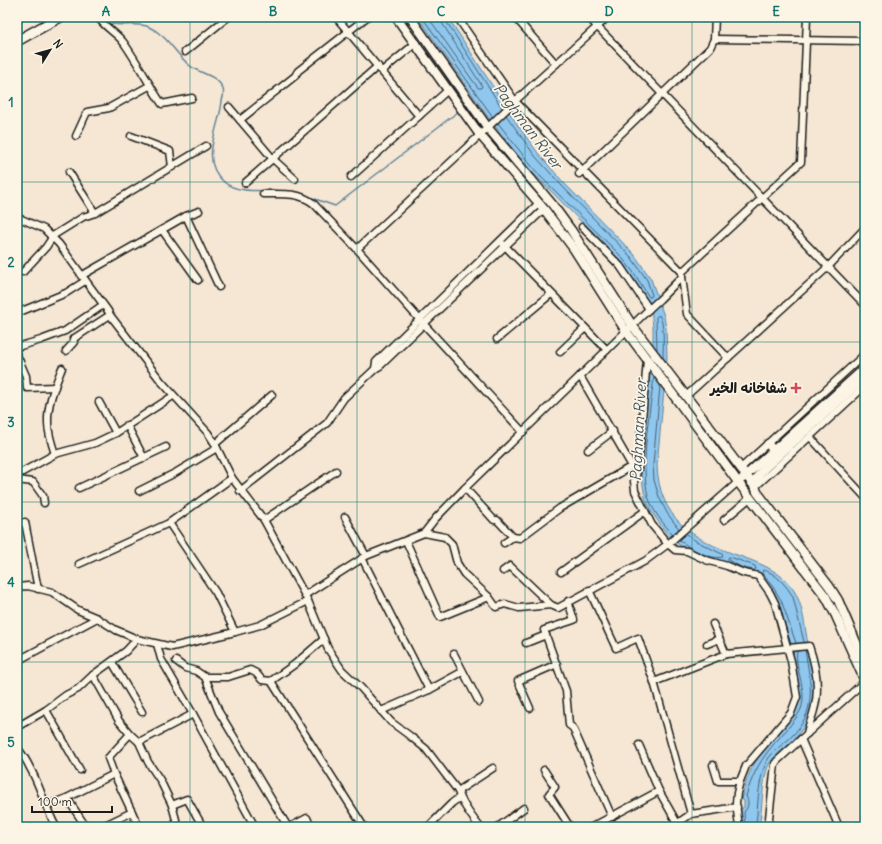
<svg xmlns="http://www.w3.org/2000/svg" width="882" height="844" viewBox="0 0 882 844" font-family="Delius,'Playpen Sans Arabic',sans-serif">
  <style>
    .water { fill: #90c7ee; stroke: #62839a }
    .lines { fill: none; stroke-linecap: round; stroke-linejoin: round }
    .shore { stroke: #4a6070; stroke-width: 1 }
    .stream { stroke: #62839a; stroke-width: 1.5 }
    .minor-casing { stroke: #1c1c1c; stroke-width: 9 }
    .secondary-casing { stroke: #1c1c1c; stroke-width: 11 }
    .primary-casing { stroke: #1c1c1c; stroke-width: 12 }
    .minor { stroke: #fcf5e5; stroke-width: 6 }
    .secondary { stroke: #fcf5e5; stroke-width: 8 }
    .primary { stroke: #fcf5e5; stroke-width: 9 }
    .grid { fill: none; stroke: #0f766e; stroke-width: 1; stroke-opacity: 0.55 }
    .poi-dot { fill: #d1495b; stroke: #fcf5e5; stroke-width: 1.5 }
    .labels { text-anchor: middle; dominant-baseline: central; stroke-width: 3.5; stroke-linejoin: round; paint-order: stroke }
    .poi-label { font-size: 14px; font-weight: bold; fill: #1c1c1c; stroke: #fcf5e5; text-anchor: end }
    .water-label { font-size: 15px; font-style: italic; fill: #455866; stroke: #fcf5e5 }
    .neatline { fill: none; stroke: #0f766e; stroke-width: 1.5 }
    .grid-label { font-size: 13px; text-anchor: middle; font-weight: bold; fill: #0f766e }
  </style>
  <rect width="100%" height="100%" fill="#f5e7d3"/>
  <filter id="ink" filterUnits="userSpaceOnUse"><feTurbulence type="fractalNoise" baseFrequency=".025" numOctaves="2"/><feDisplacementMap in="SourceGraphic" scale="8" xChannelSelector="R" yChannelSelector="G"/><feConvolveMatrix kernelMatrix="1 2 1 2 8 2 1 2 1" color-interpolation-filters="sRGB"/></filter>
  <g filter="url(#ink)">
    <path class="water" d="M418,17H448L519,127L538,153L564,183L634,254L651,279L664,316L666,328L667,358L657,465C659,518 692,539 737,555C759,563 780,570 793,589C803,603 805,628 808,645C811,659 817,681 816,696C813,718 802,732 786,747C780,752 773,757 769,764C761,783 763,807 759,827H741L740,810L744,807V801L741,799C745,785 749,771 757,759C768,741 799,718 799,696C799,682 795,667 793,654V650L777,601L762,580L709,560L684,548L675,542L664,530L651,511L645,498L641,473L642,453L653,345V327L651,308L630,275L617,258L527,167L490,120Z"/>
    <g class="lines">
      <g class="shore">
        <path d="M422,17L493,117"/>
        <path d="M428,17L478,88H481L482,86L442,23L440,17"/>
        <path d="M445,17L446,21L502,108"/>
        <path d="M498,123L530,164L541,177L620,255L634,273L649,297H651L652,295L647,280L631,257L562,186L535,156L506,115"/>
        <path d="M657,349L656,317L659,315C665,323 663,347 663,357"/>
        <path d="M654,377C650,410 640,464 648,496C652,510 663,524 673,534"/>
        <path d="M660,386L653,465L654,480L659,497L667,513L679,529"/>
        <path d="M679,540C690,548 709,560 723,557L722,554L696,541L686,534"/>
        <path d="M730,557L755,566L756,569L754,570L743,568L728,560V558Z"/>
        <path d="M796,643L781,600L773,587L762,573L763,570C775,572 787,586 793,597L804,642"/>
        <path d="M745,827L744,812C749,807 749,802 746,796C751,779 758,764 769,750C779,737 794,724 801,709C808,689 794,669 797,651"/>
        <path d="M755,827C755,823 757,819 757,815C758,798 759,779 766,763C770,753 781,746 789,739C818,712 811,685 805,650"/>
      </g>
      <g class="stream">
        <path d="M107,23C121,27 136,22 149,27C167,35 175,53 189,65C199,74 217,74 223,89C224,92 223,98 222,101C220,127 198,160 224,182C240,196 272,188 292,192"/>
        <path d="M17,24L29,17"/>
        <path d="M298,193L335,206L459,111"/>
      </g>
      <g class="minor-casing">
        <g id="minor">
          <path d="M98,17C105,28 117,33 124,43C138,63 149,85 162,104L192,98"/>
          <path d="M336,17L419,116"/>
          <path d="M457,17L515,101L682,272"/>
          <path d="M515,17L556,64"/>
          <path d="M588,17L865,305"/>
          <path d="M714,39L865,41"/>
          <path d="M185,52L228,17"/>
          <path d="M382,71L416,43"/>
          <path d="M229,107L273,159L295,179"/>
          <path d="M240,120L295,76L298,71L367,17"/>
          <path d="M76,136L87,112L109,108L149,86"/>
          <path d="M131,136L170,151L172,167"/>
          <path d="M69,172L95,213"/>
          <path d="M579,174L710,48L714,39L715,17"/>
          <path d="M351,177L448,90"/>
          <path d="M245,183L378,66"/>
          <path d="M263,194C281,194 298,192 313,203L357,249L420,320L523,432"/>
          <path d="M186,216L219,287"/>
          <path d="M17,217L44,229L59,244L108,311L110,315L161,381L208,433L215,444L232,478L264,520L308,601L328,649L342,670L361,688L391,722L410,736L426,749L458,791C462,804 471,816 480,827"/>
          <path d="M582,227L620,266L649,309"/>
          <path d="M162,230L198,280"/>
          <path d="M51,237L83,217L95,213L206,146"/>
          <path d="M503,244L607,350"/>
          <path d="M357,249L480,135L515,101L608,17"/>
          <path d="M23,272L46,247L52,238"/>
          <path d="M81,276L186,216L199,211"/>
          <path d="M682,277L687,314L728,358"/>
          <path d="M17,313L66,293L85,281"/>
          <path d="M497,339L551,294"/>
          <path d="M17,347L41,340L65,331L103,305"/>
          <path d="M66,351L74,342L73,339L110,315"/>
          <path d="M560,352L585,328"/>
          <path d="M17,355L26,376L27,388L55,387"/>
          <path d="M647,359L638,469L634,481L635,491L652,525L668,544L675,550L687,551L706,560L727,566L744,573L758,576L770,593L775,603L791,661L797,697L791,713L746,766L740,781L737,793L736,803L739,827"/>
          <path d="M375,369L376,362L539,203"/>
          <path d="M580,376L633,468"/>
          <path d="M686,396L828,267L865,228"/>
          <path d="M99,402L116,433"/>
          <path d="M127,425L144,458"/>
          <path d="M810,437L865,497"/>
          <path d="M215,444L272,395"/>
          <path d="M588,450L613,431"/>
          <path d="M55,454C52,445 48,433 48,423C47,404 55,386 62,368"/>
          <path d="M741,468L865,354"/>
          <path d="M17,475L55,454L95,443L116,433L173,396"/>
          <path d="M17,480L33,482L43,496L44,503"/>
          <path d="M755,487L865,386"/>
          <path d="M79,488L166,447"/>
          <path d="M465,488L494,520H497L513,537"/>
          <path d="M139,491L175,473L217,448"/>
          <path d="M240,491L327,423L344,398L375,369L380,366L544,209"/>
          <path d="M345,517L366,556"/>
          <path d="M264,520L336,471"/>
          <path d="M724,520L750,498"/>
          <path d="M169,523L216,593L235,632"/>
          <path d="M17,524L25,522L38,589"/>
          <path d="M424,533L445,537L452,544L457,563L464,574L489,597L496,607L505,604L519,608L551,605L558,608L645,561L668,544L738,482"/>
          <path d="M406,541L440,617L489,597"/>
          <path d="M504,543L513,537L520,538L560,508L632,466"/>
          <path d="M362,558L429,690"/>
          <path d="M79,564L169,523L232,478"/>
          <path d="M503,571L510,566L551,605"/>
          <path d="M561,572L645,511"/>
          <path d="M17,587L28,586L52,592L78,610L97,618L116,630L137,639L172,647L235,632L260,625L308,601"/>
          <path d="M589,590L616,648L638,638L654,682L691,814"/>
          <path d="M305,595L366,556L424,533L435,519L465,488L649,309L660,299L682,277V272L801,162L807,17"/>
          <path d="M568,601L574,620L544,630L566,691L569,725L573,728L612,817"/>
          <path d="M713,624L726,654"/>
          <path d="M526,643L546,635"/>
          <path d="M157,644L161,659L193,714L255,827"/>
          <path d="M707,644L719,639"/>
          <path d="M454,654L479,702"/>
          <path d="M17,661L97,618"/>
          <path d="M176,661L185,668L196,671L205,677H228L250,670L256,673L262,680L271,681L295,664L324,639"/>
          <path d="M112,662L142,712"/>
          <path d="M93,675L119,721L130,734L139,742L148,762L160,780L172,805L178,827"/>
          <path d="M205,677L219,712L288,827"/>
          <path d="M271,681L364,827"/>
          <path d="M654,682L726,654L809,646C816,666 820,689 814,710C812,719 808,725 807,734"/>
          <path d="M530,708L518,681L557,664"/>
          <path d="M46,710L80,770"/>
          <path d="M381,711L429,690L462,672"/>
          <path d="M17,727L46,710L66,695L78,689L93,675L126,651L137,639"/>
          <path d="M130,734L108,758L114,774L139,827"/>
          <path d="M801,739L839,827"/>
          <path d="M139,742L193,714"/>
          <path d="M639,745L659,791L677,823"/>
          <path d="M17,747C21,753 26,759 29,766C40,785 45,807 56,827"/>
          <path d="M713,765L718,781H740"/>
          <path d="M544,770L555,787L549,794L570,827"/>
          <path d="M458,791L493,768"/>
          <path d="M67,798L86,827"/>
          <path d="M172,805L187,799L203,827"/>
          <path d="M46,806L67,798L114,774"/>
          <path d="M101,827L132,812"/>
          <path d="M290,827L307,818L311,827"/>
          <path d="M428,827L452,803L460,797"/>
          <path d="M498,827L524,808"/>
          <path d="M592,827L659,791"/>
          <path d="M672,827L691,814L737,807"/>
          <path d="M768,827L775,764L777,761L865,681"/>
        </g>
      </g>
      <g class="secondary-casing">
        <g id="secondary">
          <path d="M396,17L480,135L544,209L574,249L626,331L738,482L826,597L836,616L865,681"/>
          <path d="M410,17L488,128L552,204L571,230L632,325L755,487"/>
          <path d="M864,355L865,356"/>
          <path d="M865,377L766,467C758,475 752,480 757,492L829,586L838,600L865,663"/>
          <path d="M768,444L774,451"/>
          <path d="M743,478L865,368"/>
        </g>
      </g>
      <g class="primary-casing">
        <path id="primary" d="M17,41L60,17"/>
      </g>
      <use href="#minor" class="minor"/>
      <use href="#secondary" class="secondary"/>
      <use href="#primary" class="primary"/>
    </g>
  </g>
  <path class="grid" d="M190,17V827M357,17V827M525,17V827M692,17V827M17,182H865M17,342H865M17,502H865M17,662H865"/>
  <path class="poi-dot" d="M794 382h4v4h4v4h-4v4h-4v-4h-4v-4h4z"/>
  <g class="labels">
    <g class="poi-label">
      <text x="787" y="388">شفاخانه الخیر</text>
    </g>
    <g class="water-label">
      <text transform="translate(528 126) rotate(53)">Paghman River</text>
      <text transform="translate(638 430) rotate(-87)">Paghman River</text>
    </g>
  </g>
  <rect width="882" height="844" fill="none" stroke="#fcf5e5" stroke-width="44"/>
  <g transform="translate(50 50) rotate(53)" stroke="#fcf5e5" stroke-width="3" paint-order="stroke">
  <path d="M0-3L7 15L0 10L-7 15Z" fill="#1c1c1c"/>
  <text y="-6" font-size="11" font-weight="bold" text-anchor="middle" fill="#1c1c1c">N</text>
  </g>
  <path d="M32 806v6h80v-6" fill="none" stroke="#1c1c1c" stroke-width="2"/>
  <text x="38" y="806" font-size="12" fill="#1c1c1c" stroke="#fcf5e5" stroke-width="3" paint-order="stroke">100 m</text>
  <rect x="22" y="22" width="838" height="800" class="neatline"/>
  <g class="grid-label">
    <text x="106" y="16">A</text>
    <text x="273" y="16">B</text>
    <text x="441" y="16">C</text>
    <text x="609" y="16">D</text>
    <text x="776" y="16">E</text>
    <text x="11" y="107">1</text>
    <text x="11" y="267">2</text>
    <text x="11" y="427">3</text>
    <text x="11" y="587">4</text>
    <text x="11" y="747">5</text>
  </g>
</svg>
